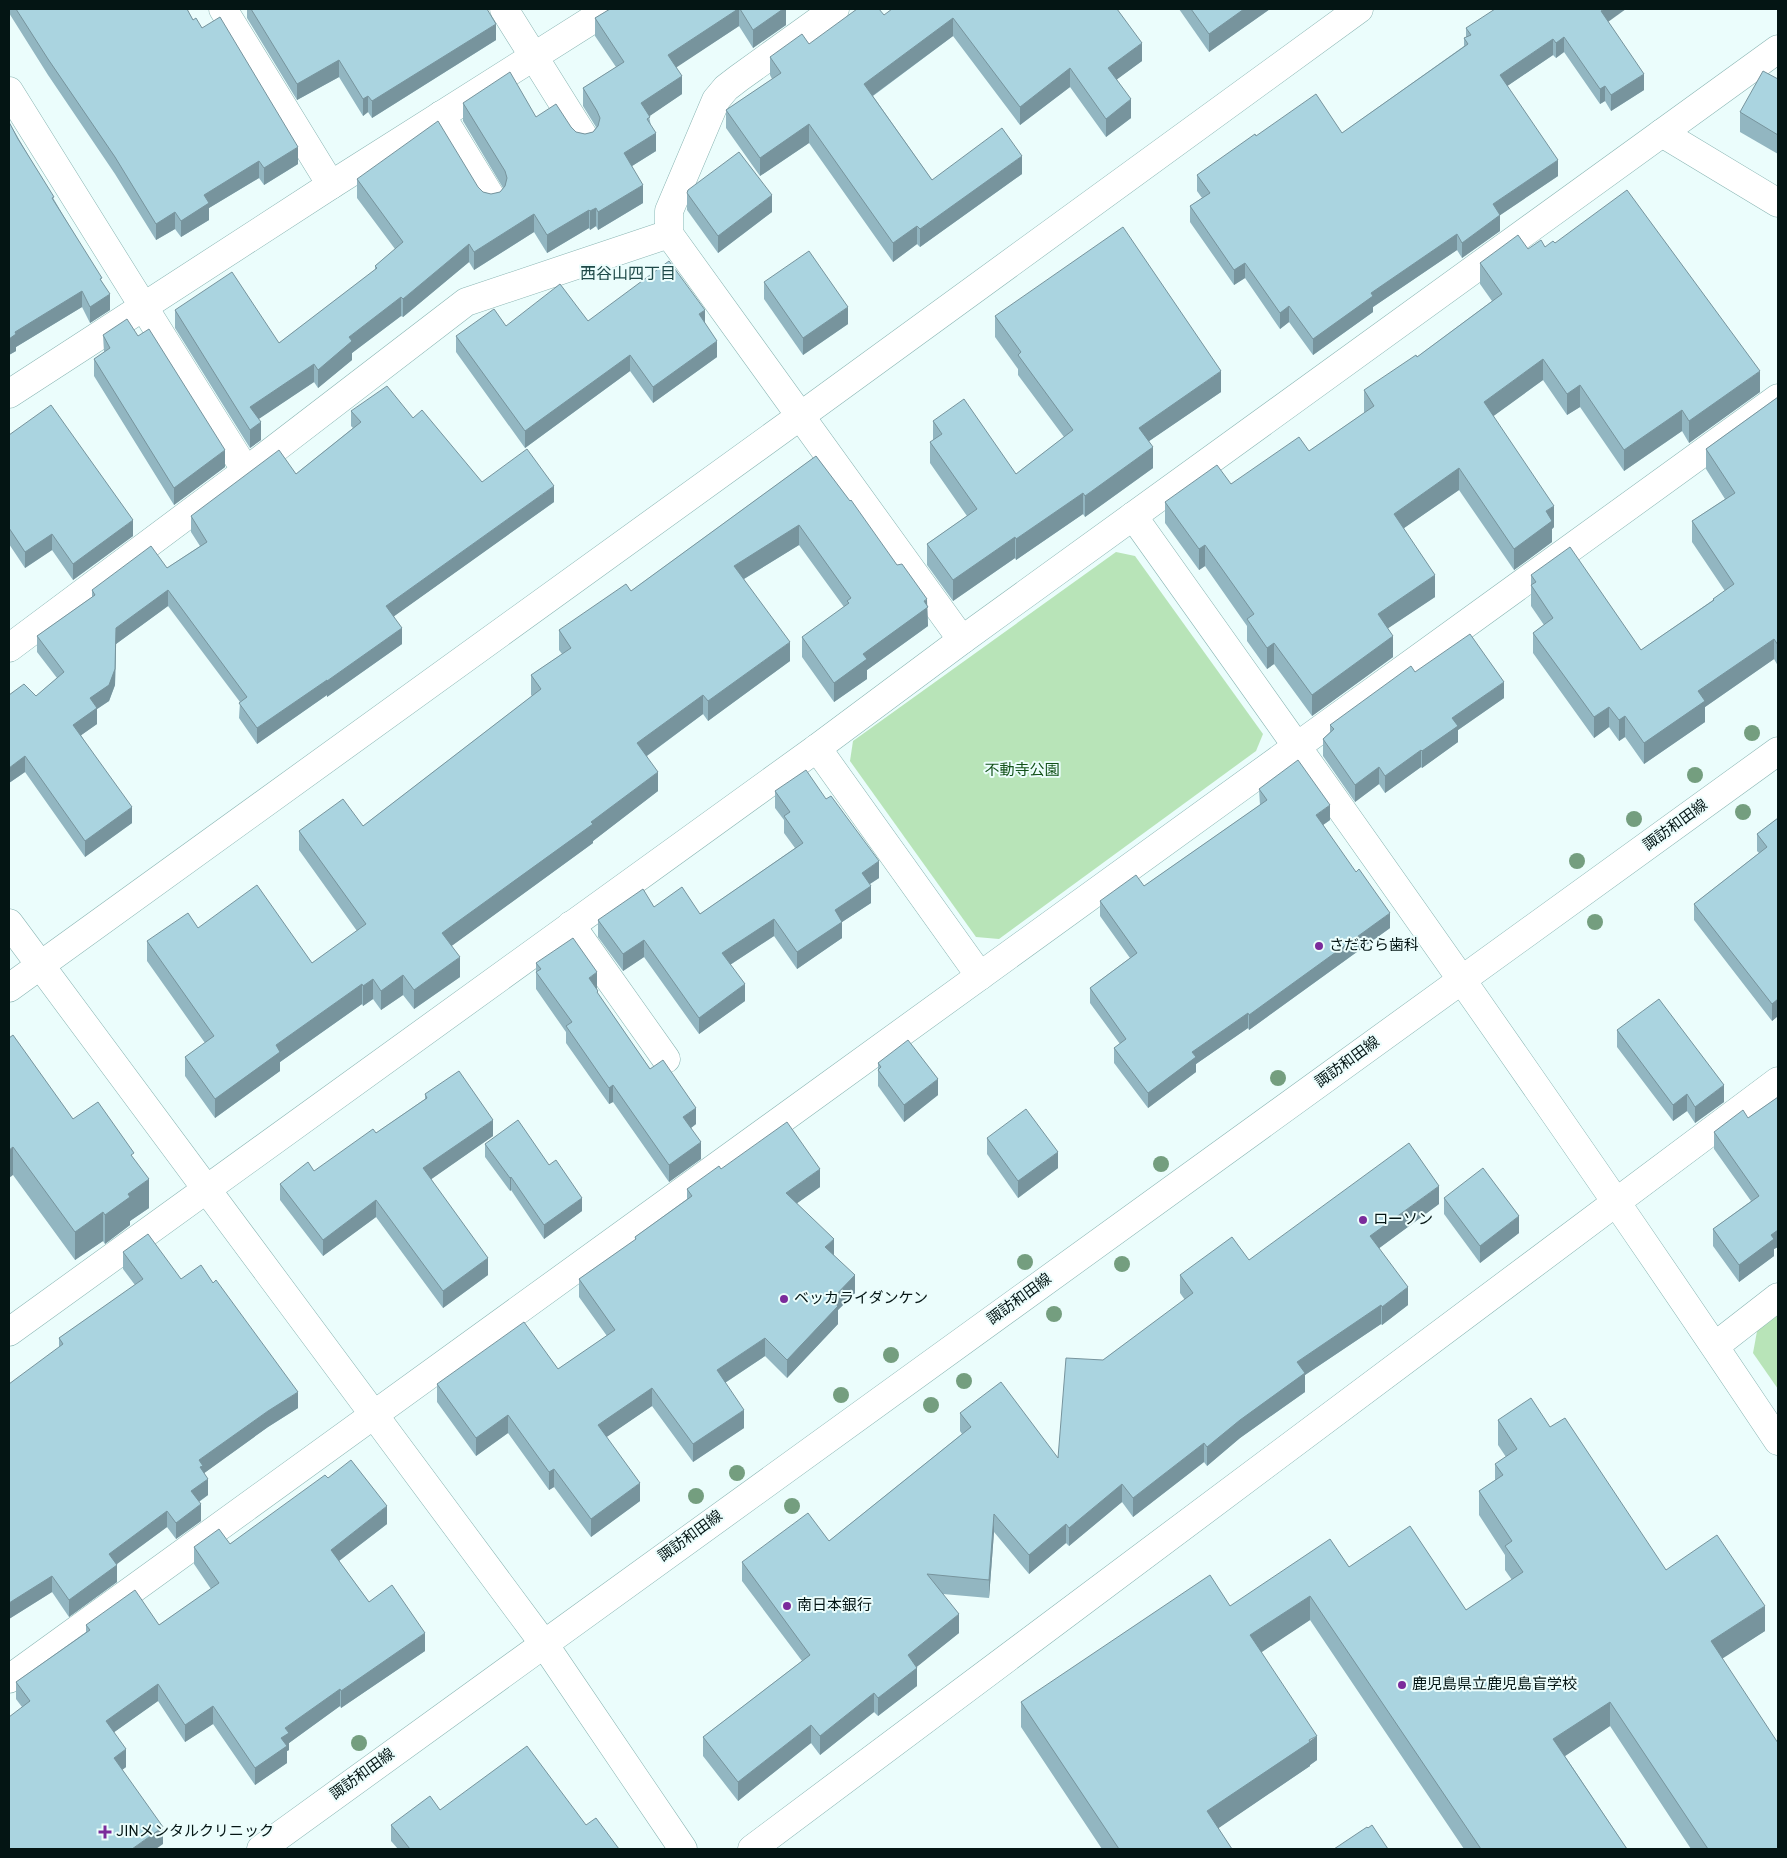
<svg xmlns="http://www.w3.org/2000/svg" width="1787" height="1858" viewBox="0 0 1787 1858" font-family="Overpass,'Noto Sans JP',sans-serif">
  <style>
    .green { fill: #b8e4b8 }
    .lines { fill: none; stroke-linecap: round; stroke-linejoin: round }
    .minor-casing { stroke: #89b5b3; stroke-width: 29 }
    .minor { stroke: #fff; stroke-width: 28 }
    .tree { fill: #749e7f }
    .wall { fill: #92b6c1 }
    .shaded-wall { fill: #77949d }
    .building { fill: #aad4e0; stroke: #77949d }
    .poi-dot { fill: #7b2b9b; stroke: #ebfdfc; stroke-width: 2 }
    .labels { text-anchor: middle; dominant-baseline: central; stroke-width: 4; stroke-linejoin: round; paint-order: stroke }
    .park-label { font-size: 15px; fill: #125119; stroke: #ebfdfc }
    .street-label { font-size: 15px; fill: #041514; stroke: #ebfdfc }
    .poi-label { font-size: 15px; fill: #041514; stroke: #ebfdfc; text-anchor: start }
    .neighbourhood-label { font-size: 16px; fill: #1e4948; stroke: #ebfdfc }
  </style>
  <rect width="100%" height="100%" fill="#ebfdfc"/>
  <g class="green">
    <path d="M1116,552L1135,556L1263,734L1256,751L999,939L976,937L850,761L853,741Z"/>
    <path d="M1778,1311V1389L1753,1353L1758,1326Z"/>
  </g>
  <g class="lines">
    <g class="minor-casing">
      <g id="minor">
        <path d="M223,9L331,185"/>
        <path d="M504,9L584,137"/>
        <path d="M835,9L739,78L726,88L716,100L669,211V234L962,640"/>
        <path d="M9,91L246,471"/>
        <path d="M441,115L491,197"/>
        <path d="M1662,133L1778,203"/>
        <path d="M9,394L331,185L609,9"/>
        <path d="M1133,516C1351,822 1569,1128 1778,1441"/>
        <path d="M9,648L246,471L466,302L669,234"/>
        <path d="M817,748L980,976"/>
        <path d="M9,923L544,1644L683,1849"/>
        <path d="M571,925L666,1059"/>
        <path d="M9,988L799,417L1359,9"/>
        <path d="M9,1332L817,748L962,640L1778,49"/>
        <path d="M1715,1346L1778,1297"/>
        <path d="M9,1679L1778,398"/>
        <path d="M261,1849L1778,751"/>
        <path d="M752,1849L1778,1081"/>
      </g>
    </g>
    <use href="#minor" class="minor"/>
  </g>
  <g class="tree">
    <circle cx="1752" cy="733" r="8"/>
    <circle cx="1695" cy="775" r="8"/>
    <circle cx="1743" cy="812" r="8"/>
    <circle cx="1634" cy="819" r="8"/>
    <circle cx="1577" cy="861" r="8"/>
    <circle cx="1595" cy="922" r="8"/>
    <circle cx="1278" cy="1078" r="8"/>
    <circle cx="1161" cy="1164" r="8"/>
    <circle cx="1025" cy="1262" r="8"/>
    <circle cx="1122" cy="1264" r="8"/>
    <circle cx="1054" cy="1314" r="8"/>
    <circle cx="891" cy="1355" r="8"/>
    <circle cx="964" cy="1381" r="8"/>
    <circle cx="841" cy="1395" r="8"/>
    <circle cx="931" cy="1405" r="8"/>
    <circle cx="737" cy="1473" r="8"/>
    <circle cx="696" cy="1496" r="8"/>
    <circle cx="792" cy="1506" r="8"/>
    <circle cx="359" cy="1743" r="8"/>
  </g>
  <g class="wall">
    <path d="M9,9H187L193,20L202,28L298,164L264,185L259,178L209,208V220L181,237L175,229L156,240L115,174L48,75L9,13Z"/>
    <path d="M247,9H487L496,40L372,118L368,112L363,116L339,77L297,100L247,18Z"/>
    <path d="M610,9H786V25L753,48L739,26L676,67L682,94L649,116L656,151L632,166L643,203L598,230L596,226L590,230L589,228L547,253L534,232L474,270L469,262L403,317L401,316L352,353V360L318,388L314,382L258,419L261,440L250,448L175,328V310L279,343L375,270V266L395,249L357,198V179L478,187L483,192L491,194L500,192L503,188L463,121V103L536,117L571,127L576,132L585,134L593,132L596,127L583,106V88L616,67L595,36V18Z"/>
    <path d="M1117,9L1142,61L1117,79L1131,118L1106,137L1070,87L1020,125L953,36L873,96L932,180L1022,174L920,247L917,244L893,262L809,143L760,176L726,128V110L772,79L770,75V57L809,44L884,15Z"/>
    <path d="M1179,9H1270L1209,52Z"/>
    <path d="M1608,21L1644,90L1611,111L1605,101L1600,104L1564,52L1556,58L1553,55L1507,86L1558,176L1500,215V231L1462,258L1457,250L1373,307V312L1313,355L1289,322L1280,329L1245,278L1234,285L1190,222V206L1202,198L1197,191V175L1256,136L1342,133L1464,46V38L1466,37V28Z"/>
    <path d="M1778,79V154L1740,132V112Z"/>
    <path d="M9,122L102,282L110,310L90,323L82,307L16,347V351L9,355Z"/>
    <path d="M687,193L772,212L718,253L687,210Z"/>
    <path d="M1555,243L1760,392L1689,443L1682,431L1624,471L1580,407L1567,415L1543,380L1493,416L1554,527L1552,529V542L1514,570L1459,490L1404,528L1435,597L1388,628L1393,657L1312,716L1274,664L1267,669L1247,641V626L1205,566L1199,570L1165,523V502L1231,484L1309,451L1364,413V390L1417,357L1492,301L1480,284V263L1528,249L1545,247Z"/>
    <path d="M764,282L848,324L803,355L764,299Z"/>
    <path d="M995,316L1221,392L1149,441L1153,468L1085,517L1083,514L1016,560L1015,558L953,601L927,565V544L967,516L930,463V442L933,441V421L1016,474L1064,437L1018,375V369L995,337Z"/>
    <path d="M588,321L705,323L717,357L653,403L630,371L525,448L456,352V336L506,326Z"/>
    <path d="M103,335L225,467L174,505L94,376V359L104,352Z"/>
    <path d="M1778,397V666L1774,659L1705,707V722L1644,764L1625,737L1619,741L1609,727L1594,738L1533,653V633L1544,625L1531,606V575L1641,650L1713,600V599L1725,591L1692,542V521L1725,499L1706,469V449Z"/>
    <path d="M351,411L413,418L482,482L554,502L394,616L402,644L327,697V695L257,744L239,718L240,702L168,606L116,644L115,685L109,701L97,709V724L81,735L132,823L85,857L25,772L9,783L36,696L57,678L37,652V636L92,597V590L167,568L200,546L191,532V516L296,474L353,428L351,426Z"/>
    <path d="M9,435L133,536L73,580L52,550L25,568L9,544Z"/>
    <path d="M816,456L927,606L928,626L867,670V679L834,702L802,657V637L844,607L799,545L744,579L790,661L708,721L703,714L647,756L658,791L593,841V843L451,946L460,977L414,1009L403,995L381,1010L373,999L363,1006L362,1004L280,1062V1071L215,1118L185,1076V1057L205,1043L147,961V941L198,928L312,963L357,931L299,850V831L363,826L532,696L531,695V675L562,654L559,650V630L631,591Z"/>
    <path d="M1415,672L1504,698L1458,730V742L1422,768L1421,767L1385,793L1379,784L1355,802L1323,756V739L1330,732V725Z"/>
    <path d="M1259,789L1330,820L1323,825L1390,928L1249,1030L1248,1028L1196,1064V1072L1148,1108L1114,1063V1048L1120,1044L1090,1003V988L1130,958L1100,916V901L1144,886L1260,805Z"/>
    <path d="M775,791L879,878L870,884L871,903L842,922V938L797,969L774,936L730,965L745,1001L699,1034L644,957L623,971L598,937V920L654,907L700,914L795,848L784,833V820L775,808Z"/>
    <path d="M1778,818V1016L1772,1021L1694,920V904L1759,853L1757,851V834Z"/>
    <path d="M536,963L597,989L598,994L650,1069L696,1124L691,1128L701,1159L669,1182L613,1102L609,1104L566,1043V1032L536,989Z"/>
    <path d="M1617,1030L1724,1102L1695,1123L1687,1111L1673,1121L1617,1047Z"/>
    <path d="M9,1037L73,1119L134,1159L149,1208L130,1221V1225L105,1244L103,1241L75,1260L13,1175Z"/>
    <path d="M878,1063L938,1095L904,1122L878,1086Z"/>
    <path d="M425,1094L493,1136L431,1179L488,1275L443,1308L376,1217L323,1256L280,1200V1184L314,1171L376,1133L425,1099Z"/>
    <path d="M1778,1097V1247L1774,1249V1256L1739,1282L1713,1246V1229L1751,1201L1714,1149V1132L1748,1118Z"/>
    <path d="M987,1138L1058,1168L1018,1198L987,1154Z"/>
    <path d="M485,1144L582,1211L544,1239L511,1190L510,1191L485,1157Z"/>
    <path d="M721,1169L820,1187L797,1203L834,1255L855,1293L838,1310V1324L787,1378L765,1356L725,1383L744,1428L693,1462L652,1406L606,1437L640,1501L591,1537L554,1487L549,1490L508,1433L476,1456L437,1402V1384L558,1369L607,1336L579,1297V1279L635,1240V1237L687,1199V1189Z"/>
    <path d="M1444,1198L1519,1233L1480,1263L1444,1214Z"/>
    <path d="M1439,1204L1379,1248L1408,1305L1382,1325L1381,1324L1305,1375V1392L1240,1438L1207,1466L1204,1462L1133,1517L1122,1502L1069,1546L1066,1543L1029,1574L994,1532L989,1598L943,1594L959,1633L916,1667L917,1686L878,1716L874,1712L820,1755L811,1743L738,1801L703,1756V1737L802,1661L742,1581V1562L829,1541L962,1434L960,1431V1413L1058,1458L1103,1360L1185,1300L1180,1293V1275L1249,1260Z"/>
    <path d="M123,1252L181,1279L298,1408L268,1427L204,1473L208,1495L199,1502L201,1521L176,1539L167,1527L116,1564L117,1582L69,1617L52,1592L9,1619L59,1347V1338L135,1285L123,1269Z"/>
    <path d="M1498,1420L1550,1427L1666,1570L1765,1631L1722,1658L1778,1849H1691L1610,1726L1565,1756L1627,1849H1464L1310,1620L1261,1652L1317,1760L1310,1765V1766L1218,1828L1232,1849H1102L1021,1727V1702L1230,1606L1349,1567L1466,1610L1512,1580L1505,1570V1555L1479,1515V1491L1495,1480V1464L1506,1457L1498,1445Z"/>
    <path d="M328,1478L387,1524L339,1561L369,1602L425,1651L341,1708L340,1706L289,1743V1750L287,1751V1763L255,1785L213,1724L185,1742L158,1701L114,1732L126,1767L122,1770L163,1844L22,1707L16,1699V1682L86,1632V1625H159L211,1589L194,1564V1547L230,1544Z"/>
    <path d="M440,1810L586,1825L619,1849H398L391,1841V1825Z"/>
  </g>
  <g class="shaded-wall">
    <path d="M738,9H739V26L668,73V55Z"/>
    <path d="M783,9H786V25L753,48V30Z"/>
    <path d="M1244,9H1270L1209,52V34Z"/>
    <path d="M1604,9H1626L1601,27V11Z"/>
    <path d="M953,18V36L864,102V84Z"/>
    <path d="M496,24V40L372,118V101Z"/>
    <path d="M1564,37V52L1556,58V43Z"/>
    <path d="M1553,39V55L1500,91V75Z"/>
    <path d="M1142,43V61L1108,86V68Z"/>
    <path d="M339,60V77L297,100V84Z"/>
    <path d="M1070,68V87L1020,125V107Z"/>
    <path d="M1644,74V90L1611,111V95Z"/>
    <path d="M682,76V94L641,122V103Z"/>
    <path d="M1605,86V101L1600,104V89Z"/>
    <path d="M368,96V112L363,116V99Z"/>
    <path d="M1131,99V118L1106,137V119Z"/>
    <path d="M809,124V143L760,176V158Z"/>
    <path d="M656,133V151L624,171V153Z"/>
    <path d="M298,147V164L264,185V168Z"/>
    <path d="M1022,156V174L920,247V229Z"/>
    <path d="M1558,160V176L1493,220V204Z"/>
    <path d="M259,161V178L209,208V220L181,237V221L204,195Z"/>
    <path d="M643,185V203L598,230V212Z"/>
    <path d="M772,195V212L718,253V236Z"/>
    <path d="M596,208V226L590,230V211Z"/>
    <path d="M589,210V228L547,253V235Z"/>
    <path d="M175,212V229L156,240V224Z"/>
    <path d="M534,214V232L474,270V252Z"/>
    <path d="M1500,215V231L1462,258V243Z"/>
    <path d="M917,226V244L893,262V243Z"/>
    <path d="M1457,234V250L1373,307V312L1313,355V339L1371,293Z"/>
    <path d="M469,244V262L403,317V299Z"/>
    <path d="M1245,263V278L1234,285V270Z"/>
    <path d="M82,291V307L16,347V351L9,355V339L15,332Z"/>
    <path d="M110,294V310L90,323V307Z"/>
    <path d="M401,297V316L352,353V360L318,388V370L349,337Z"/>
    <path d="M1289,306V322L1280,329V313Z"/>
    <path d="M848,307V324L803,355V338Z"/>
    <path d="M705,310V326L699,314Z"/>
    <path d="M717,341V357L653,403V387Z"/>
    <path d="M630,355V371L525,448V431Z"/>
    <path d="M1543,359V380L1484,423V402Z"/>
    <path d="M314,364V382L250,425V407Z"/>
    <path d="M1221,371V392L1139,448V428Z"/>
    <path d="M1760,371V392L1689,443V421Z"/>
    <path d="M1580,385V407L1567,415V394Z"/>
    <path d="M1682,410V431L1624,471V450Z"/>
    <path d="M261,422V440L250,448V430Z"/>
    <path d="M1153,447V468L1085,517V496Z"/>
    <path d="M225,450V467L174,505V488Z"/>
    <path d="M1459,468V490L1394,535V514Z"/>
    <path d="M554,486V502L386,622V606Z"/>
    <path d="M1083,493V514L1016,560V539Z"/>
    <path d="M1554,506V527L1552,529V542L1514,570V549L1546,511Z"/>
    <path d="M133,520V536L73,580V564Z"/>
    <path d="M799,525V545L734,585V566Z"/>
    <path d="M52,534V550L25,568V552Z"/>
    <path d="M1015,537V558L953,601V580Z"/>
    <path d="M1205,545V566L1199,570V549Z"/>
    <path d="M1435,575V597L1378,635V614Z"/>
    <path d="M168,590V606L116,644L115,685L109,701L97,709V724L73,741V725L90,698L116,628Z"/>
    <path d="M927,599L928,626L867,670V679L834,702V683L863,654Z"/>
    <path d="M402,628V644L327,697V681Z"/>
    <path d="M1393,636V657L1312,716V695Z"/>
    <path d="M1774,639V659L1705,707V722L1644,764V743L1698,691Z"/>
    <path d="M790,642V661L708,721V701Z"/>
    <path d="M1274,643V664L1267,669V648Z"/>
    <path d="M327,680V695L257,744V728Z"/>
    <path d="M1504,682V698L1458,730V742L1422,768V751L1452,718Z"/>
    <path d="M703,695V714L637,763V743Z"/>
    <path d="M1609,707V727L1594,738V717Z"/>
    <path d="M1625,716V737L1619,741V720Z"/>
    <path d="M1421,750V767L1385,793V776Z"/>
    <path d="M25,756V772L9,783V768Z"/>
    <path d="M1379,767V784L1355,802V785Z"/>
    <path d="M658,772V791L593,841V843L442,953V933Z"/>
    <path d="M1330,805V820L1316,830V815Z"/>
    <path d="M132,807V823L85,857V841Z"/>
    <path d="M879,861V878L862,889V873Z"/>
    <path d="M871,886V903L842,922V938L797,969V952L835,910Z"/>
    <path d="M1390,913V928L1249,1030V1015Z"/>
    <path d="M774,919V936L722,970V953Z"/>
    <path d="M644,940V957L623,971V954Z"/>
    <path d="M460,957V977L414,1009V990Z"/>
    <path d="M597,972V989L589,995V978Z"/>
    <path d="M403,975V995L381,1010V991Z"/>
    <path d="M373,979V999L363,1006V986Z"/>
    <path d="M362,984V1004L280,1062V1071L215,1118V1099L276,1045Z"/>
    <path d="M745,984V1001L699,1034V1018Z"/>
    <path d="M1778,999V1016L1772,1021V1004Z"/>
    <path d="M1248,1013V1028L1196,1064V1072L1148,1108V1093L1192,1052Z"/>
    <path d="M938,1079V1095L904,1122V1105Z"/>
    <path d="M613,1085V1102L609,1104V1088Z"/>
    <path d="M1724,1085V1102L1695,1123V1107Z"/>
    <path d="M1687,1094V1111L1673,1121V1105Z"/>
    <path d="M696,1108V1124L683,1134V1117Z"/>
    <path d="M493,1120V1136L423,1185V1168Z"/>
    <path d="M701,1142V1159L669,1182V1165Z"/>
    <path d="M13,1147V1175L9,1178V1150Z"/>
    <path d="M1058,1152V1168L1018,1198V1181Z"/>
    <path d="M820,1169V1187L786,1211V1193Z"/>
    <path d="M511,1177V1190L510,1191V1178Z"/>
    <path d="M149,1179V1208L130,1221V1225L105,1244V1215L128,1194Z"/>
    <path d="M1439,1186V1204L1370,1255V1236Z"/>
    <path d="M582,1198V1211L544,1239V1225Z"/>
    <path d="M376,1200V1217L323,1256V1240Z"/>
    <path d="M103,1212V1241L75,1260V1232Z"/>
    <path d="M1519,1216V1233L1480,1263V1246Z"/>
    <path d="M1778,1230V1247L1774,1249V1256L1739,1282V1265L1771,1235Z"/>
    <path d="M834,1239V1257L825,1247Z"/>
    <path d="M488,1258V1275L443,1308V1291Z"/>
    <path d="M855,1275V1293L838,1310V1324L787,1378V1360L831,1300Z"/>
    <path d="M1408,1287V1305L1382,1325V1307Z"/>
    <path d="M1381,1305V1324L1305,1375V1392L1240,1438L1207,1466V1447L1297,1362Z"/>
    <path d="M765,1338V1356L717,1388V1370Z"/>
    <path d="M652,1388V1406L598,1443V1425Z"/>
    <path d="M298,1392V1408L268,1427L203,1474L200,1483L199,1460L268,1411Z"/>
    <path d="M744,1410V1428L693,1462V1444Z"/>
    <path d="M508,1415V1433L476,1456V1438Z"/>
    <path d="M1204,1443V1462L1133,1517V1498Z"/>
    <path d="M554,1469V1487L549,1490V1472Z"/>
    <path d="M208,1479V1495L191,1507V1491Z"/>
    <path d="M640,1483V1501L591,1537V1519Z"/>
    <path d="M1122,1484V1502L1069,1546V1528Z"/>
    <path d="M201,1504V1521L176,1539V1523Z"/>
    <path d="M387,1506V1524L331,1567V1550Z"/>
    <path d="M167,1511V1527L109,1570V1554Z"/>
    <path d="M994,1514V1532L989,1598V1580Z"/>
    <path d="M1066,1524V1543L1029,1574V1555Z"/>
    <path d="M117,1565V1582L69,1617V1600Z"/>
    <path d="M52,1576V1592L9,1619V1603Z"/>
    <path d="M1310,1596V1620L1250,1660V1635Z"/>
    <path d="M1765,1606V1631L1711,1666V1641Z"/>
    <path d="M959,1614V1633L908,1674V1655Z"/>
    <path d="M425,1633V1651L341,1708V1691Z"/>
    <path d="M917,1668V1686L878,1716V1698Z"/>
    <path d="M158,1684V1701L106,1738V1721Z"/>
    <path d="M340,1689V1706L289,1743V1750L287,1751V1763L255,1785V1768L281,1738L285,1728Z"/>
    <path d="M874,1693V1712L820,1755V1736Z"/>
    <path d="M1610,1702V1726L1553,1764V1739Z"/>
    <path d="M213,1706V1724L185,1742V1725Z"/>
    <path d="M811,1725V1743L738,1801V1782Z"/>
    <path d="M1317,1736V1760L1310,1765V1766L1207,1836V1811Z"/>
    <path d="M126,1749V1767L114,1776V1758Z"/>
    <path d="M163,1827V1844L156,1849H132Z"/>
  </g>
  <g class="building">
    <path d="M16,9H187L193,20L196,18L202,28L220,17L298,147L264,168L259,161L204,195L209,203L181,221L175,212L156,224L115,157L48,59Z"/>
    <path d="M251,9H487L496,24L372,101L368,96L363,99L339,60L297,84Z"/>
    <path d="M610,9H738L668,55L682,76L641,103L650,117L647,119L656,133L624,153L643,185L598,212L596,208L590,211L589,210L547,235L534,214L474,252L469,244L403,299L401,297L349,337L352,341L318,370L314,364L250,407L261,422L250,430L175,310L232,272L279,343L377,268L375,266L403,242L357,179L438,121L478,187L483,192L491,194L500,192L505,186L507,178L505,171L463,103L510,72L536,117L556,104L571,127L576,132L585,134L593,132L598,126L600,118L597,111L583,88L624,62L595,18Z"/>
    <path d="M740,9H783L753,30Z"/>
    <path d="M857,9H879L884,15L892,9H1117L1142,43L1108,68L1131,99L1106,119L1070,68L1020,107L953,18L864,84L932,180L1002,128L1022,156L920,229L917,226L893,243L809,124L760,158L726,110L781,73L770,57L802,34L809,44Z"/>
    <path d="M1191,9H1244L1209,34Z"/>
    <path d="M1495,9H1604L1601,11L1644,74L1611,95L1605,86L1600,89L1564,37L1556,43L1553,39L1500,75L1558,160L1493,204L1500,215L1462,243L1457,234L1371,293L1373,296L1313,339L1289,306L1280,313L1245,263L1234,270L1190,206L1210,193L1197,175L1255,134L1256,136L1316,94L1342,133L1468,44L1464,38L1471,35L1466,28Z"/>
    <path d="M1763,71L1778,79V135L1740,112Z"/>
    <path d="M9,122L18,139L54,197L52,198L102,278L100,279L110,294L90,307L82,291L15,332L16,334L9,339Z"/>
    <path d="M739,152L772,195L718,236L687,193L688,190Z"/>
    <path d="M1627,190L1760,371L1689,421L1682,410L1624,450L1580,385L1567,394L1543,359L1484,402L1554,506L1546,511L1552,521L1514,549L1459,468L1394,514L1435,575L1378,614L1393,636L1312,695L1274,643L1267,648L1247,619L1254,614L1205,545L1199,549L1165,502L1217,465L1231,484L1299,437L1309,451L1374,406L1364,390L1416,355L1417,357L1502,294L1480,263L1518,235L1528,249L1541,240L1545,247L1553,241L1555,243Z"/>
    <path d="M1123,227L1221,371L1139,428L1153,447L1085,496L1083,493L1016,539L1015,537L953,580L927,544L977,509L930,442L942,434L933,421L964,399L1016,474L1073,430L1018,355L1021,352L995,316Z"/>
    <path d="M809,251L848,307L803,338L764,282Z"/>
    <path d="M669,261L705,310L699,314L717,341L653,387L630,355L525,431L456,336L494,309L506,326L560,284L588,321Z"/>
    <path d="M127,319L138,336L149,329L225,450L174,488L94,359L110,348L103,335Z"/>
    <path d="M387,386L413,418L422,410L482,482L527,449L554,486L386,606L402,628L327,681V680L257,728L239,703L247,697L168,590L116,628L115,669L109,685L90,698L97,708L73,725L132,807L85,841L25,756L9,768V695L24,684L36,696L64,672L37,636L95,595L92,590L151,546L167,568L207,542L191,516L279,450L296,474L361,422L351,411Z"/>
    <path d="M1778,397V645L1774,639L1698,691L1705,701L1644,743L1625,716L1619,720L1609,707L1594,717L1533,633L1553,618L1531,585L1536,582L1531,575L1570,547L1641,650L1714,600L1713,599L1734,584L1692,521L1735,493L1706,449Z"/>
    <path d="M51,405L133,520L73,564L52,534L25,552L9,528V435Z"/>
    <path d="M816,456L850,501L851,500L897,565L902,564L927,599L924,601L928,607L863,654L867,659L834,683L802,637L849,603L847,601L851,598L799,525L734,566L790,642L708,701L703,695L637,743L658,772L591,822L593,824L442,933L460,957L414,990L403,975L381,991L373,979L363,986L362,984L276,1045L280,1052L215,1099L185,1057L214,1036L147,941L188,913L198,928L257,885L312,963L366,924L299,831L343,799L363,826L541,689L531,675L571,648L559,630L626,584L631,591Z"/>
    <path d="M1470,634L1504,682L1452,718L1458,726L1422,751L1421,750L1385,776L1379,767L1355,785L1323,739L1334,729L1330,725L1411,666L1415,672Z"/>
    <path d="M1298,760L1330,805L1316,815L1356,872L1359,869L1390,913L1249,1015L1248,1013L1192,1052L1196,1057L1148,1093L1114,1048L1126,1039L1090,988L1137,953L1100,901L1136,875L1144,886L1267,800L1259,789Z"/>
    <path d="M806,770L826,799L831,796L879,861L862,873L871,886L835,910L842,922L797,952L774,919L722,953L745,984L699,1018L644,940L623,954L598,920L643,889L654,907L682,887L700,914L803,843L784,816L790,812L775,791Z"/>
    <path d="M1778,818V999L1772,1004L1694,904L1767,847L1757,834Z"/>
    <path d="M573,938L597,972L589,978L598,991L597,992L650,1069L663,1060L696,1108L683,1117L701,1142L669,1165L613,1085L609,1088L566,1026L572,1022L536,972L541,969L536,963Z"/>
    <path d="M1659,999L1724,1085L1695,1107L1687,1094L1673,1105L1617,1030Z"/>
    <path d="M13,1035L73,1119L98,1102L134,1153L131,1155L149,1179L128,1194L130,1197L105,1215L103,1212L75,1232L13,1147L9,1150V1037V1038Z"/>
    <path d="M908,1040L938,1079L904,1105L878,1070L881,1067L878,1063Z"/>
    <path d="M459,1071L493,1120L423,1168L488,1258L443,1291L376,1200L323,1240L280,1184L308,1162L314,1171L373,1129L376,1133L427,1098L425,1094Z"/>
    <path d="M1778,1097V1230L1771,1235L1774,1239L1739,1265L1713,1229L1759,1196L1714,1132L1743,1110L1748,1118Z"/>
    <path d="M1026,1109L1058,1152L1018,1181L987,1138Z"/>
    <path d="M518,1120L549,1165L556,1160L582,1198L544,1225L511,1177L510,1178L485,1144Z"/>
    <path d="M787,1122L820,1169L786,1193L834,1239L825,1247L855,1275L831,1300L838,1306L787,1360L765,1338L717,1370L744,1410L693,1444L652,1388L598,1425L640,1483L591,1519L554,1469L549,1472L508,1415L476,1438L437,1384L524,1322L558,1369L615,1330L579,1279L636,1239L635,1237L692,1196L687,1189L719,1166L721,1169Z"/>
    <path d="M1409,1143L1439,1186L1370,1236L1408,1287L1382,1307L1381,1305L1297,1362L1305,1373L1240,1420L1207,1447L1204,1443L1133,1498L1122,1484L1069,1528L1066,1524L1029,1555L994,1514L989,1580L927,1574L959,1614L908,1655L917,1668L878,1698L874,1693L820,1736L811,1725L738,1782L703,1737L810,1655L742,1562L808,1513L829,1541L971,1427L960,1413L1001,1382L1058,1458L1066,1358L1103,1360L1193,1293L1180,1275L1232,1237L1249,1260Z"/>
    <path d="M1483,1168L1519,1216L1480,1246L1444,1198Z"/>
    <path d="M148,1234L181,1279L201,1265L213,1283L216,1280L298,1392L268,1411L199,1460L203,1466L200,1467L208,1479L191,1491L201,1504L176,1523L167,1511L109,1554L117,1565L69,1600L52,1576L9,1603V1384L63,1344L59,1338L143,1279L123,1252Z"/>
    <path d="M1531,1398L1550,1427L1565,1418L1666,1570L1717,1535L1765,1606L1711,1641L1778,1743V1849H1708L1610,1702L1553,1739L1627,1849H1481L1310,1596L1250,1635L1317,1736L1309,1740L1310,1742L1207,1811L1232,1849H1119L1021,1702L1210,1575L1230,1606L1330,1539L1349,1567L1410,1526L1466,1610L1523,1572L1505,1546L1512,1541L1479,1491L1503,1475L1495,1464L1517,1449L1498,1420Z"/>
    <path d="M351,1460L387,1506L331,1550L369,1602L392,1585L425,1633L341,1691L340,1689L285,1728L289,1733L281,1738L287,1746L255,1768L213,1706L185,1725L158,1684L106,1721L126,1749L114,1758L163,1827L132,1849H9V1717L30,1701L16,1682L90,1630L86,1625L135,1590L159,1625L219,1583L194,1547L219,1529L230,1544L325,1475L328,1478Z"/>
    <path d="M527,1746L586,1825L596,1818L619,1849H410L391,1825L430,1796L440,1810Z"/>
    <path d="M1372,1825L1388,1849H1334L1367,1827L1368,1828Z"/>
  </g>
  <g class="poi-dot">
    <circle cx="1319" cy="946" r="5"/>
    <circle cx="1363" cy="1220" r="5"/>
    <circle cx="784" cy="1299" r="5"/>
    <circle cx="787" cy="1606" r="5"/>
    <circle cx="1402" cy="1685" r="5"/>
    <path d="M102.5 1824.5h5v5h5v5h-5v5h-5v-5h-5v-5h5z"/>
  </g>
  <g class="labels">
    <g class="park-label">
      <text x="1022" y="771">不動寺公園</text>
    </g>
    <g class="street-label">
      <text transform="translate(1676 826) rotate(-36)">諏訪和田線</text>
      <text transform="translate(1348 1063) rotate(-36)">諏訪和田線</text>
      <text transform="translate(1020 1300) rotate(-36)">諏訪和田線</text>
      <text transform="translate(691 1537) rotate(-36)">諏訪和田線</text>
      <text transform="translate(363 1775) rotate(-36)">諏訪和田線</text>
    </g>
    <g class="poi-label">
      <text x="1329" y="946">さだむら歯科</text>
      <text x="1373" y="1220">ローソン</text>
      <text x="794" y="1299">ベッカライダンケン</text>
      <text x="797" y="1606">南日本銀行</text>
      <text x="1412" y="1685">鹿児島県立鹿児島盲学校</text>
      <text x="116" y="1832">JINメンタルクリニック</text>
    </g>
    <g class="neighbourhood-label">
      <text x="628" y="275">西谷山四丁目</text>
    </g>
  </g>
  <rect width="1787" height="1858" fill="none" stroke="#041514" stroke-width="20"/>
</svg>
